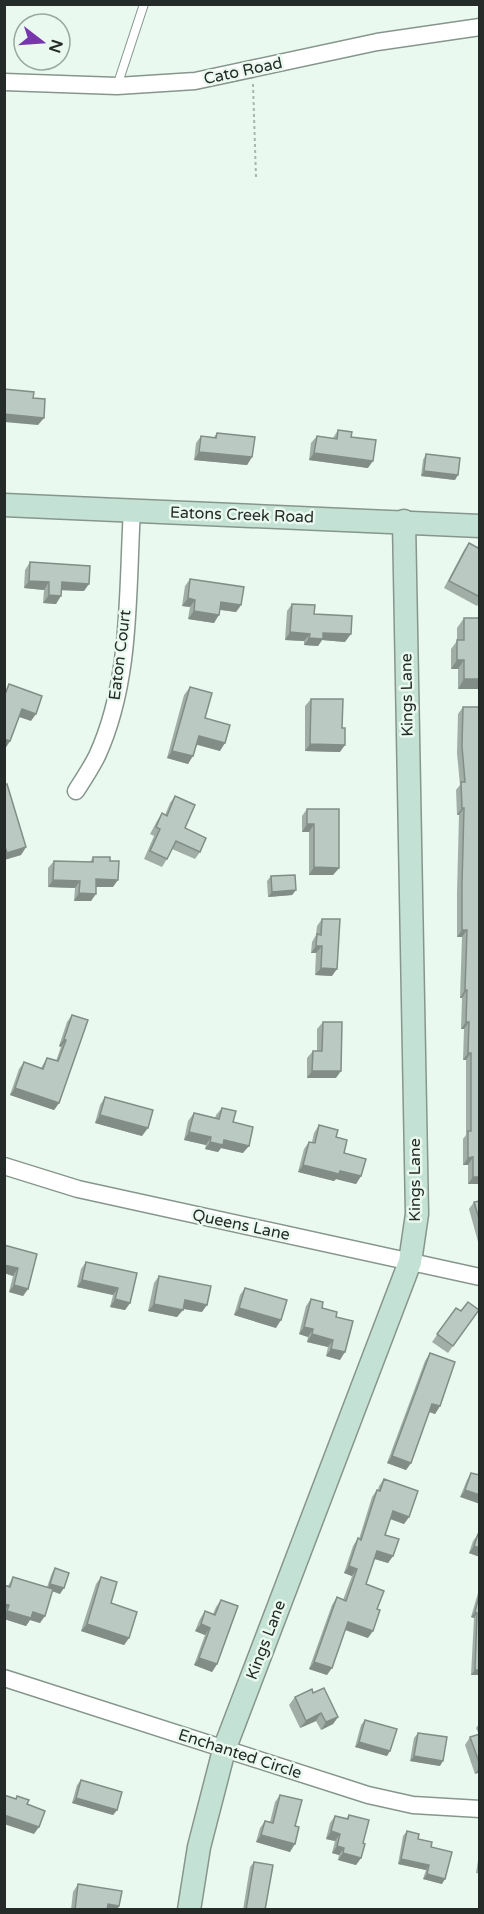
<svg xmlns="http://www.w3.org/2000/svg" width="484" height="1914" viewBox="0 0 484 1914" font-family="'Varela Round',sans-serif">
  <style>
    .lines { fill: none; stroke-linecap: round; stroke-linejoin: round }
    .lane-casing { stroke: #87968d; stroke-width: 10 }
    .street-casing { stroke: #87968d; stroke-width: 19 }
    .secondary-casing { stroke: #87968d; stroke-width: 25 }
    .path { stroke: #a9b5ae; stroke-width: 2; stroke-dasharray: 3 3; stroke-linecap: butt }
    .lane { stroke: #fff; stroke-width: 8 }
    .street { stroke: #fff; stroke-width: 16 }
    .secondary { stroke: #c4e1d5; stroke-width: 22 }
    .wall { fill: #a0aea7 }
    .shaded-wall { fill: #828d88 }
    .building { fill: #bacac2; stroke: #828d88; stroke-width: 1.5 }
    .labels { text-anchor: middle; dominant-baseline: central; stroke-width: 5; stroke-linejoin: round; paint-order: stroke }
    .street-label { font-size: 16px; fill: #252b28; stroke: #e9f9f0 }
  </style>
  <rect width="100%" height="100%" fill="#e9f9f0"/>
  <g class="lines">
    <g class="lane-casing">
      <path id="lane" d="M117,86L144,4"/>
    </g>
    <g class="street-casing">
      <g id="street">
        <path d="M4,82L117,86L195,81L377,42L480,27"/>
        <path d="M76,791C83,780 91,768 97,756C132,680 127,591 132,510"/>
        <path d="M4,1166L78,1189L480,1277"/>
        <path d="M4,1678L368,1795L413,1805L480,1809"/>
      </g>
    </g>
    <g class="secondary-casing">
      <g id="secondary">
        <path d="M4,505L480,526"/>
        <path d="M189,1910L199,1847L224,1750L410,1262L417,1214L404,521"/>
      </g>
    </g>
    <path class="path" d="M253,84L256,177"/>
    <use href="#lane" class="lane"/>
    <use href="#street" class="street"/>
    <use href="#secondary" class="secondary"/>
  </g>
  <g class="wall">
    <path d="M338,430L351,437L368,468L309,460L311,443L317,436L333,438Z"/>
    <path d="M217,433L252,457L247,465L194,460L196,443L201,436L214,437Z"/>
    <path d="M426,454L455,480L421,476L423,460Z"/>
    <path d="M469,543L480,580V602L477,606L444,588L464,550Z"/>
    <path d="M30,562L84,591L62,590L56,604L43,603L44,590L24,588L25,570Z"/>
    <path d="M190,579L241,605L236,612L220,610L214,623L188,619L190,607L182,606L185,586Z"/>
    <path d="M292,604L314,614L345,642L322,640L318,646L304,645V641L285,640L287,611Z"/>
    <path d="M464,618L480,689H458V669H451V649L457,641V628Z"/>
    <path d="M190,687L205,718L220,751L197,744L188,764L167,758L184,695Z"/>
    <path d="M311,699L340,752L305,751V706Z"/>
    <path d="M463,707L480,1184H468V1165H463V1139L466,1135V1060H463L464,1029H461L462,998H460L462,937H457V893L459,815H457L456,790L460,785L457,753L458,714Z"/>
    <path d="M4,784L26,847L21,855L4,860Z"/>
    <path d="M175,796L185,828L200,852L195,859L172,849L167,859L162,867L144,859L154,836L150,834L157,821L162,813L165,815L170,803Z"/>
    <path d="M307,809L339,868L333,875H309V832H302V816Z"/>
    <path d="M93,857L110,861L113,887H96L91,901H74L75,888L48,887V868L54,861L90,862Z"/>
    <path d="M271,876L296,890L292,895L268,897L267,881Z"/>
    <path d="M322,919L332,976L315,975L316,953H311L312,942L316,935L317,926Z"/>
    <path d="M72,1015L59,1103L54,1110L10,1095L19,1069L24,1062L41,1068L47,1058L56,1061L61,1047L59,1046L67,1022Z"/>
    <path d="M323,1022L336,1078H307V1058L313,1051H317V1029Z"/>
    <path d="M105,1097L142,1136L95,1123L100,1105Z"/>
    <path d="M222,1108L233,1122L243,1153L221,1148L218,1152L205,1149L206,1145L184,1140L188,1121L194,1113L215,1119L216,1115Z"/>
    <path d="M319,1125L336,1137L344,1153L361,1176L356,1184L336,1179L334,1181L298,1172L304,1149L309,1142H312L314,1133Z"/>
    <path d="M480,1201V1249L469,1209L474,1202Z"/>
    <path d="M37,1254L28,1289L23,1296L9,1292L13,1276L4,1273Z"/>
    <path d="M86,1262L137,1273L130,1303L125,1310L110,1307L113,1295L77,1287L81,1269Z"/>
    <path d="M159,1276L202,1312L183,1309L177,1317L148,1311L154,1283Z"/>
    <path d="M245,1288L276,1328L234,1315L240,1295Z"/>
    <path d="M311,1299L336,1317L340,1360L326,1356L328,1347L307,1342L308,1337L299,1334L306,1306Z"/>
    <path d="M456,1308L461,1311L479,1310L448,1353L432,1342Z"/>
    <path d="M430,1353L440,1406L435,1414L429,1412L411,1463L406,1470L387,1463L425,1361Z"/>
    <path d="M471,1473L480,1475L460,1497L467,1480Z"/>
    <path d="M384,1479L409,1517L404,1524L390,1519L385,1535L393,1556L388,1563L374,1559L366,1584L368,1638L345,1630L327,1675L309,1669L332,1605L337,1597L343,1600L352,1576L344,1573L353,1546L358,1538L359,1539L372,1497L377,1490H378L379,1486Z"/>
    <path d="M478,1534L480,1557L469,1553L473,1541Z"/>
    <path d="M55,1568L60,1594L52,1591L40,1623L30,1620L26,1626L4,1619V1585L8,1586L13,1577L47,1587L52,1573Z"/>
    <path d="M101,1577L111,1603L129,1638L124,1645L81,1631L96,1584Z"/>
    <path d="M480,1586V1675H471L474,1618L471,1617Z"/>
    <path d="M221,1600L217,1664L212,1672L194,1665L205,1635L195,1631L200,1619L205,1611L213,1614L216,1607Z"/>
    <path d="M313,1693L338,1717L333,1724L321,1730L316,1721L300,1728L289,1705L295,1697Z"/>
    <path d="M365,1720L387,1756L355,1747L361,1725Z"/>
    <path d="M480,1723V1772L475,1774L465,1745L470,1737L479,1734L476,1728Z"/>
    <path d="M418,1733L440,1766L410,1761L414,1738Z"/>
    <path d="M81,1780L117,1810L113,1815L72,1803L77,1785Z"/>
    <path d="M280,1795L295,1826L290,1852L256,1842L260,1828L265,1821L270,1822L275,1802Z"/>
    <path d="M349,1815L363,1843L361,1858L356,1865L338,1860L339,1855L332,1853L335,1841L326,1839L330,1823L335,1816L346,1819Z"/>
    <path d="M407,1831L418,1839L442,1884L423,1879L426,1870L398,1864L403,1836Z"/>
    <path d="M480,1848V1874L476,1873Z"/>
    <path d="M254,1862L265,1910H243L250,1867Z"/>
    <path d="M78,1884L119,1906L117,1910H71L73,1892Z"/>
  </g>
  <g class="shaded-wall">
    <path d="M4,414L44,418L38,425L4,422Z"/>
    <path d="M199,452L252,457L247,465L194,460Z"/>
    <path d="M314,453L373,461L368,468L309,460Z"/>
    <path d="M424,471L458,475L455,480L421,476Z"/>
    <path d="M29,581L49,582L44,590L24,588Z"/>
    <path d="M62,582L89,584L84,591L57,590Z"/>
    <path d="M49,595L61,596L56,604L43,603Z"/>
    <path d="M188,598L195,600L190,607L182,606Z"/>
    <path d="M221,602L241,605L236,612L216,609Z"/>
    <path d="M194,611L219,615L214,623L188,619Z"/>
    <path d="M290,632L310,634L304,641L285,640Z"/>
    <path d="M323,633L351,634L345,642L322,640L318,646L304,645L309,638Z"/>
    <path d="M457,660H464L458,669H451Z"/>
    <path d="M464,679H480V689H458Z"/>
    <path d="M22,709L36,714L31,721L16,716Z"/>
    <path d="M199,736L225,743L220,751L194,744Z"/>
    <path d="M4,739L10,741L5,749H4Z"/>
    <path d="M310,744L345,745L340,752L305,751Z"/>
    <path d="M172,751L193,756L188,764L167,758Z"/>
    <path d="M462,808H464L459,815H457Z"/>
    <path d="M307,824H314L309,832H302Z"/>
    <path d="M26,847L21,855L4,860V857L7,853Z"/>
    <path d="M314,867L339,868L333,875H309Z"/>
    <path d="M96,879L118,880L113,887H91Z"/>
    <path d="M53,880L80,881L75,888L48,887Z"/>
    <path d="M296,890L292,895L268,897L272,892Z"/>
    <path d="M79,893L96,894L91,901H74Z"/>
    <path d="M462,930H467L462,937H457Z"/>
    <path d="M316,946H322L316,953H311Z"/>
    <path d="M321,968L337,969L332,976L315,975Z"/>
    <path d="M465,990H467L462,998H460Z"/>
    <path d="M466,1022H469L464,1029H461Z"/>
    <path d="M64,1039L66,1040L61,1047L59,1046Z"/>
    <path d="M468,1053H471L466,1060H463Z"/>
    <path d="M312,1071H341L336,1078H307Z"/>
    <path d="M15,1088L59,1103L54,1110L10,1095Z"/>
    <path d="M100,1115L148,1128L142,1136L95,1123Z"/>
    <path d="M189,1132L211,1137L206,1145L184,1140Z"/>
    <path d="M224,1140L249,1146L243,1153L221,1148L218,1152L205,1149L210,1142Z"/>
    <path d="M473,1157L468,1165H463L468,1158Z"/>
    <path d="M303,1165L340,1171L361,1176L356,1184L336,1179L334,1181L298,1172Z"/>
    <path d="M473,1177H480V1184H468Z"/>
    <path d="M4,1265L18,1268L13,1276L4,1273Z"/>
    <path d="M82,1280L118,1288L113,1295L77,1287Z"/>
    <path d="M14,1285L28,1289L23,1296L9,1292Z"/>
    <path d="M115,1299L130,1303L125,1310L110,1307Z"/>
    <path d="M185,1300L207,1305L202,1312L179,1308Z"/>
    <path d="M154,1304L183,1310L177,1317L148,1311Z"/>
    <path d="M239,1308L281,1320L276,1328L234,1315Z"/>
    <path d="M304,1327L313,1329L308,1337L299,1334Z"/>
    <path d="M312,1334L333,1340L328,1347L307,1342Z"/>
    <path d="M331,1349L345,1352L340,1360L326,1356Z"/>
    <path d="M432,1404L440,1406L435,1414L427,1411Z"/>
    <path d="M392,1456L411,1463L406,1470L387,1463Z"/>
    <path d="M465,1490L480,1495V1504L460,1497Z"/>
    <path d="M393,1511L409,1517L404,1524L388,1518Z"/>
    <path d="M474,1546L480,1548V1557L469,1553Z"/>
    <path d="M377,1551L393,1556L388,1563L372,1558Z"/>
    <path d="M349,1566L357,1569L352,1576L344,1573Z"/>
    <path d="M50,1584L64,1588L60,1594L47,1589Z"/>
    <path d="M4,1604L9,1605L4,1611Z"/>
    <path d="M7,1611L33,1612L45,1616L40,1623L30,1620L26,1626L4,1619V1615Z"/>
    <path d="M475,1612L477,1613L474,1618L471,1617Z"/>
    <path d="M348,1622L373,1631L368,1638L343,1629Z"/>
    <path d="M87,1624L129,1638L124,1645L81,1631Z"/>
    <path d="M201,1624L210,1628L205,1635L195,1631Z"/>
    <path d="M199,1658L217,1664L212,1672L194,1665Z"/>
    <path d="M314,1662L332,1668L327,1675L309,1669Z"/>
    <path d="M475,1670H480V1675H471Z"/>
    <path d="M321,1713L316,1721L300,1728L306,1721Z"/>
    <path d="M338,1717L333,1724L321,1730L326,1722Z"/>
    <path d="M359,1742L390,1751L387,1756L355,1747Z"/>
    <path d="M414,1756L443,1761L440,1766L410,1761Z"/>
    <path d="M480,1767V1772L475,1774Z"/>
    <path d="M76,1798L117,1810L113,1815L72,1803Z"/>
    <path d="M4,1815L39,1827L34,1834L4,1824Z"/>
    <path d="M331,1831L340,1834L335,1841L326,1839Z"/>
    <path d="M261,1835L295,1844L290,1852L256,1842Z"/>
    <path d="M337,1846L344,1848L339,1855L332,1853Z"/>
    <path d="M343,1853L361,1858L356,1865L338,1860Z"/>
    <path d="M401,1859L429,1865L426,1870L398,1864Z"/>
    <path d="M427,1874L445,1879L442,1884L423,1879Z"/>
    <path d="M108,1904L119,1906L117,1910H104Z"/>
  </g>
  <g class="building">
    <path d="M4,389L34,392L33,398L45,399L44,418L4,414Z"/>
    <path d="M338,430L352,432L351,437L376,440L373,461L314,453L317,436L337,439Z"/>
    <path d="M217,433L255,437L252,457L199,452L201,436L216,438Z"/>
    <path d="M426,454L460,458L458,475L424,471Z"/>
    <path d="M469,543L480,549V597L449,581Z"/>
    <path d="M30,562L90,566L89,584L62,582L61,596L49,595V582L29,581Z"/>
    <path d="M190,579L244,587L241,605L221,602L219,615L194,611L195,600L188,598Z"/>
    <path d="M292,604L315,605L314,614L352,616L351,634L323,633V639L309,638L310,634L290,632Z"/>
    <path d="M464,618H480V679H464V660H457V640H464Z"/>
    <path d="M9,684L42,696L36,714L22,709L10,741L4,739V697Z"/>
    <path d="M190,687L212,693L205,718L230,725L225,743L199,736L193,756L172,751Z"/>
    <path d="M311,699H343L342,728H345V745L310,744Z"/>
    <path d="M463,707H480V1177H473V1157L468,1158V1131H471V1053H468L469,1022H466L467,990H465L467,930H462V885L464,808H462L461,782H465L462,746Z"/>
    <path d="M4,784H7L26,847L7,853L4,844Z"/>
    <path d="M175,796L195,805L185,828L206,838L200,852L176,841L167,859L150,851L160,829L156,827L162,813L167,816Z"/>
    <path d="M307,809H339V868L314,867V824H307Z"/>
    <path d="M93,857H110V861H119L118,880L96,879V894L79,893L80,881L53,880L54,861L93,862Z"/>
    <path d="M295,875L296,890L272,892L271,876Z"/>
    <path d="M322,919H340L337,969L321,968L322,946H316L317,934L321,935Z"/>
    <path d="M72,1015L88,1020L59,1103L15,1088L24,1062L43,1069L47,1058L58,1061L66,1040L64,1039Z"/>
    <path d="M323,1022H342L341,1071H312L313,1051H322Z"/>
    <path d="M105,1097L153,1110L148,1128L100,1115Z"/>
    <path d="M222,1108L236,1111L233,1122L253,1127L249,1146L224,1140L223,1145L210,1142L211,1137L189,1132L194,1113L219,1119Z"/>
    <path d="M319,1125L338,1130L336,1137L347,1140L344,1153L366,1159L361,1176L340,1171L339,1174L303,1165L309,1142L315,1143Z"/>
    <path d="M480,1201V1222L474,1202Z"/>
    <path d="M4,1245L37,1254L28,1289L14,1285L18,1268L4,1265Z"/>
    <path d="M86,1262L137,1273L130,1303L115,1299L118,1288L82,1280Z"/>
    <path d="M159,1276L211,1286L207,1305L185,1300L183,1310L154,1304Z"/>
    <path d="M245,1288L287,1300L281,1320L239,1308Z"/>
    <path d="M311,1299L323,1302L322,1308L337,1312L336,1317L353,1321L345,1352L331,1349L333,1340L312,1334L313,1329L304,1327Z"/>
    <path d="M468,1302L479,1310L453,1346L437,1334L456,1308L461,1311Z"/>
    <path d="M430,1353L455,1362L440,1406L432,1404L411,1463L392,1456Z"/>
    <path d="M471,1473L480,1475V1495L465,1490Z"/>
    <path d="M384,1479L418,1491L409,1517L393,1511L385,1535L399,1539L393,1556L377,1551L366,1584L384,1591L377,1609L380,1610L373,1631L348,1622L332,1668L314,1662L337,1597L346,1601L357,1569L349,1566L358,1538L361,1540L377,1490L380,1491Z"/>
    <path d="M478,1534H480V1548L474,1546Z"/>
    <path d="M55,1568L69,1573L64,1588L50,1584Z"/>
    <path d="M13,1577L53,1589L45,1616L33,1612L31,1618L7,1611L9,1605L4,1604V1585L10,1587Z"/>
    <path d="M101,1577L117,1582L111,1603L137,1612L129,1638L87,1624Z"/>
    <path d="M480,1592V1670H475L477,1613L475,1612Z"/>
    <path d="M221,1600L238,1606L217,1664L199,1658L210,1628L201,1624L205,1611L215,1615Z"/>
    <path d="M324,1688L338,1717L326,1722L321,1713L306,1721L295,1697L312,1689L313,1693Z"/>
    <path d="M365,1720L397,1729L390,1751L359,1742Z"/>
    <path d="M418,1733L447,1737L443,1761L414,1756Z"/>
    <path d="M480,1734V1765L470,1737Z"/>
    <path d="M81,1780L122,1792L117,1810L76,1798Z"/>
    <path d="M4,1795L16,1799L17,1796L29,1800L27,1804L45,1811L39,1827L4,1815Z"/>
    <path d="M280,1795L302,1800L295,1826L299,1827L295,1844L261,1835L265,1821L273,1823Z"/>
    <path d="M349,1815L369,1820L363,1843L365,1844L361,1858L343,1853L344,1848L337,1846L340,1834L331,1831L335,1816L348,1819Z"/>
    <path d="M407,1831L419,1834L418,1839L432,1842L431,1847L452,1852L445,1879L427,1874L429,1865L401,1859Z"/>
    <path d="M254,1862L273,1865L265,1910H246Z"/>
    <path d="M78,1884L122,1891L119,1906L108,1904L107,1910H75Z"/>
  </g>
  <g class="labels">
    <g class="street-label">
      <text transform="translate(243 71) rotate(-12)">Cato Road</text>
      <text transform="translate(242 515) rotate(2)">Eatons Creek Road</text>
      <text transform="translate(120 655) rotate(-83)">Eaton Court</text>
      <text transform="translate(407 695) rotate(-91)">Kings Lane</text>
      <text transform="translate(415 1180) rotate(-90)">Kings Lane</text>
      <text transform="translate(241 1225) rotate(12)">Queens Lane</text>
      <text transform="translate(266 1640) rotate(-69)">Kings Lane</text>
      <text transform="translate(240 1754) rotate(18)">Enchanted Circle</text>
    </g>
  </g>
  <rect width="484" height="1914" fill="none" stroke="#252b28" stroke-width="12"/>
  <g transform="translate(42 42) rotate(107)"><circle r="28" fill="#e9f9f0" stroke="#9ba7a0" stroke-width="1.5"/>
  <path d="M0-4.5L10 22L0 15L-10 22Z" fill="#7736ab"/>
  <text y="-9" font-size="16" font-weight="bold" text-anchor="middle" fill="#252b28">N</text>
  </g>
</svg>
